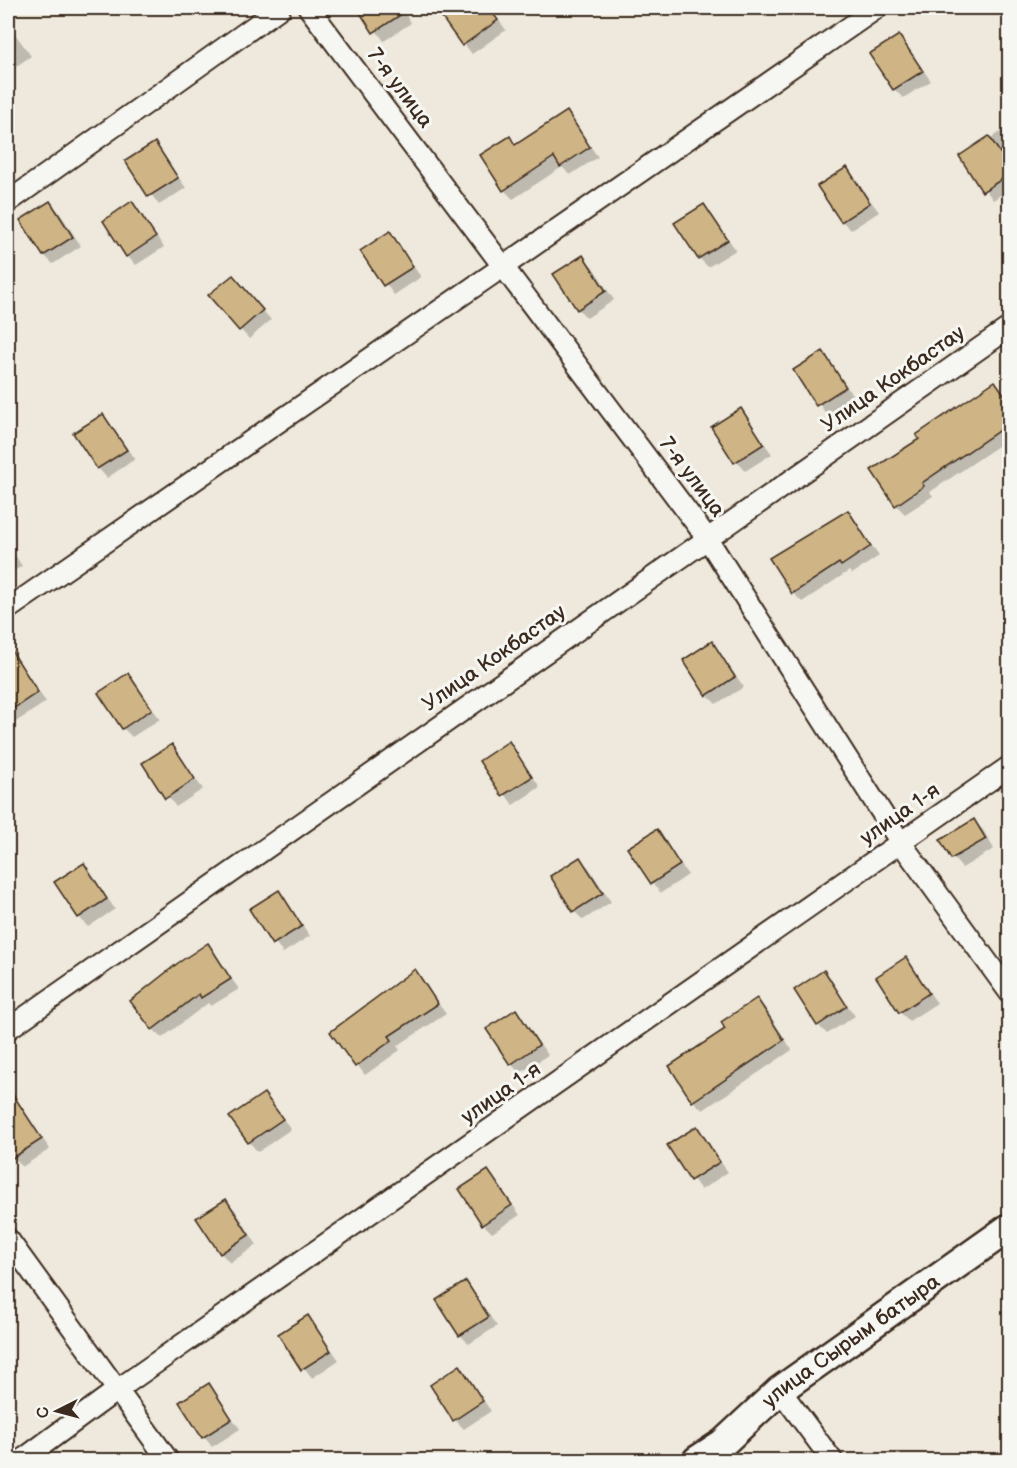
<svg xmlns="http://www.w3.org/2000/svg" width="1017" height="1468" viewBox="0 0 1017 1468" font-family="'Balsamiq Sans',sans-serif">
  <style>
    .shadow { fill: #0003 }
    .building { fill: #cfb485; stroke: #3b2a1e; stroke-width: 1.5 }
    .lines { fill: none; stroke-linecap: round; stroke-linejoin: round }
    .street-casing { stroke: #3b2a1e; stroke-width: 24 }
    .secondary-casing { stroke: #3b2a1e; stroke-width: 32 }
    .street { stroke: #f6f6f2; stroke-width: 20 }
    .secondary { stroke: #f6f6f2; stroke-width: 27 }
    .labels { text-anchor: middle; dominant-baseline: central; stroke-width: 6; stroke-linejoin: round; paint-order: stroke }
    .street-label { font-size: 21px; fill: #3b2a1e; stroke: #f6f6f2 }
  </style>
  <rect width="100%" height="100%" fill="#eee9dc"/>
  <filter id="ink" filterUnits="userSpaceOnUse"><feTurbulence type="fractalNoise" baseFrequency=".0167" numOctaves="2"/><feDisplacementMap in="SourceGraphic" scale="12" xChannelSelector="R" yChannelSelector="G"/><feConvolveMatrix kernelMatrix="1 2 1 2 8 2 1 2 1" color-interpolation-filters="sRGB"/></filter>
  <g filter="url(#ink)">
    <g class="shadow">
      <path d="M359,8H401L411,23L384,41Z"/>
      <path d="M437,8H490L506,30L472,54Z"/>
      <path d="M8,24L31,56L8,72Z"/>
      <path d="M899,37L931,81L903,98L894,89Z"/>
      <path d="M566,113L598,157L570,175L562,167L513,199L504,190L509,138L517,145Z"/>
      <path d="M1010,126V189L993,200L961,156Z"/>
      <path d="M155,144L186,188L159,205L127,162Z"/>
      <path d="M847,169L879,212L851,230L842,221Z"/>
      <path d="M50,203L59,212L81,246L53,264L44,255Z"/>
      <path d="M132,203L164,247L136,265L127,256Z"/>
      <path d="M704,206L736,250L708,267L699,258Z"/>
      <path d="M390,233L421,277L394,295L362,251Z"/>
      <path d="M583,257L592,266L614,300L587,318L578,309Z"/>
      <path d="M242,286L271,320L249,339L210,296Z"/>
      <path d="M822,353L854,397L827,415L795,371Z"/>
      <path d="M995,383L1010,400V438L930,492L933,496L905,514L896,505L921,439Z"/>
      <path d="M740,410L772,454L745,471L713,428Z"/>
      <path d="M103,416L135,459L107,478L98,468Z"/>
      <path d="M848,512L879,556L852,574L849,571L802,602L793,593Z"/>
      <path d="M8,544L22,566L8,575Z"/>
      <path d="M712,643L744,687L716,704L707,695Z"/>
      <path d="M1010,651V662L1004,655Z"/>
      <path d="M15,658L46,702L8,727V663Z"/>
      <path d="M128,675L160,719L132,737L123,728Z"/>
      <path d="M509,743L540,787L513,805L481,761Z"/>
      <path d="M171,746L203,789L176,807L144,764Z"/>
      <path d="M974,821L983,830L994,849L962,868L953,858L942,840Z"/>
      <path d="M657,831L688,875L661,893L652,883Z"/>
      <path d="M579,858L589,868L611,902L583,920L574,911Z"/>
      <path d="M84,865L115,909L88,927L79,917Z"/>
      <path d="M279,892L310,936L283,953L251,910Z"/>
      <path d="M207,945L239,989L211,1006L208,1003L162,1038L153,1029Z"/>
      <path d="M905,959L937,1003L909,1021L900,1012Z"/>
      <path d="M414,971L446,1014L397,1046L400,1050L365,1075L332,1032Z"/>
      <path d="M823,972L855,1016L827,1034L818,1025Z"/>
      <path d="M757,1000L766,1009L792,1050L703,1110L693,1101Z"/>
      <path d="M516,1011L548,1055L520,1073L511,1064Z"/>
      <path d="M264,1095L291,1129L258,1152L249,1142Z"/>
      <path d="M18,1105L50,1149L22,1167L8,1149V1112Z"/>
      <path d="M696,1128L728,1172L701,1190L669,1146Z"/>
      <path d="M488,1171L520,1215L492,1233L483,1224Z"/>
      <path d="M226,1201L235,1210L257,1245L230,1263L221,1253Z"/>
      <path d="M465,1283L497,1326L469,1344L460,1335L438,1301Z"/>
      <path d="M308,1317L339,1360L312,1378L280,1335Z"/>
      <path d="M460,1367L491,1411L464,1429L455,1420Z"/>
      <path d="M208,1385L240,1429L212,1447L181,1403Z"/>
    </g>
    <g class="building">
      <path d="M357,8H411L373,33Z"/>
      <path d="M435,8H489L498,20L462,46Z"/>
      <path d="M899,35L923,71L893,90L869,54Z"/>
      <path d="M567,111L590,147L560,167L554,157L503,191L480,155L510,136L515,145Z"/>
      <path d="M989,136L1010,168V174L982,192L959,156Z"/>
      <path d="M155,142L178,178L148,197L125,161Z"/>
      <path d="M847,167L870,203L841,222L817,186Z"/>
      <path d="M50,201L73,237L43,256L20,220Z"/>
      <path d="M132,201L156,237L126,257L103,221Z"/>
      <path d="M704,204L728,240L698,259L674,223Z"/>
      <path d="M390,231L413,267L383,286L360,251Z"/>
      <path d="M583,255L606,291L577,310L553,274Z"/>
      <path d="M233,275L263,310L239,331L208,295Z"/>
      <path d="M823,351L846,387L816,406L793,370Z"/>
      <path d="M995,381L1010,403V423L922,483L924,486L895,506L871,470L919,439L916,435Z"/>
      <path d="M741,408L764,444L734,463L711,427Z"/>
      <path d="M103,414L127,450L97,469L73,433Z"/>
      <path d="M848,510L871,546L841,566L839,563L792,594L769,558Z"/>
      <path d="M712,641L735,677L706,696L683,660Z"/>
      <path d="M8,645L38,692L8,712Z"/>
      <path d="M128,673L152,709L122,729L98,693Z"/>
      <path d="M509,741L532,777L502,796L479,761Z"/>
      <path d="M172,744L195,779L165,799L142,763Z"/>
      <path d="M974,819L986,839L951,859L940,840Z"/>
      <path d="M657,829L680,865L651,884L627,848Z"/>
      <path d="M580,857L603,893L573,912L550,876Z"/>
      <path d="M84,863L107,899L78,918L54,882Z"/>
      <path d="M279,890L302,926L272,945L249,909Z"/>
      <path d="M208,943L231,979L201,998L199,994L152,1030L130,1001L178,963Z"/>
      <path d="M906,957L929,993L899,1013L876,977Z"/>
      <path d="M415,969L438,1004L389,1036L392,1040L355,1067L330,1032Z"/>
      <path d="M824,970L847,1006L817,1026L794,990Z"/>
      <path d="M757,998L784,1040L692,1102L669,1066L725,1029L721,1022Z"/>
      <path d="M516,1009L539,1045L510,1065L486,1029Z"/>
      <path d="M8,1087L42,1139L8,1161Z"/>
      <path d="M264,1093L283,1119L248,1143L229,1117Z"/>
      <path d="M697,1126L720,1162L690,1181L667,1145Z"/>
      <path d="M488,1170L512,1205L482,1225L459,1189Z"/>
      <path d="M226,1199L249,1235L220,1254L196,1218Z"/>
      <path d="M466,1281L489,1317L459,1336L436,1300Z"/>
      <path d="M308,1315L331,1351L301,1370L278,1334Z"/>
      <path d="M460,1365L483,1401L453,1421L430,1385Z"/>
      <path d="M209,1383L232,1419L202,1438L179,1402Z"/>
    </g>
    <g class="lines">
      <g class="street-casing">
        <g id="street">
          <path d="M309,8L707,538L901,843L1010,993"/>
          <path d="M8,202L280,8"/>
          <path d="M8,609L877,8"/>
          <path d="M8,1029L1010,327"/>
          <path d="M8,1239L168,1460"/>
          <path d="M780,1390L832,1460"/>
          <path d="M22,1460L117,1390L1010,766"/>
        </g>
      </g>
      <g class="secondary-casing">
        <g id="secondary">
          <path id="s1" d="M697,1460L723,1443L780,1390L1010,1227"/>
        </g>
      </g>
      <use href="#street" class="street"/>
      <use href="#secondary" class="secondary"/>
    </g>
  </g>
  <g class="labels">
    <g class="street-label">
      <text transform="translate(400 88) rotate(53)">7-я улица</text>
      <text transform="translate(893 379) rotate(-35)">Улица Кокбастау</text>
      <text transform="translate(692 477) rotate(53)">7-я улица</text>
      <text transform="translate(494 658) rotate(-35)">Улица Кокбастау</text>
      <text transform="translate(900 814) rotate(-35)">улица 1-я</text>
      <text transform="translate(501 1093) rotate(-35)">улица 1-я</text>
      <text stroke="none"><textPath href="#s1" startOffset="195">улица Сырым батыра</textPath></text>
    </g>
  </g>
  <rect width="1017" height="1468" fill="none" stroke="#f6f6f2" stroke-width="30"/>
  <rect x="15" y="15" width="987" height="1438" fill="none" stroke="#3b2a1e" stroke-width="2" filter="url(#ink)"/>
  <g transform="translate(57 1411) rotate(264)" stroke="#f6f6f2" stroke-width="4.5" paint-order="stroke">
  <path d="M0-4.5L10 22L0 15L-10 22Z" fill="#3b2a1e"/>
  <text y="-9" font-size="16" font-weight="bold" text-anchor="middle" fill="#3b2a1e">С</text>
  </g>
</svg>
